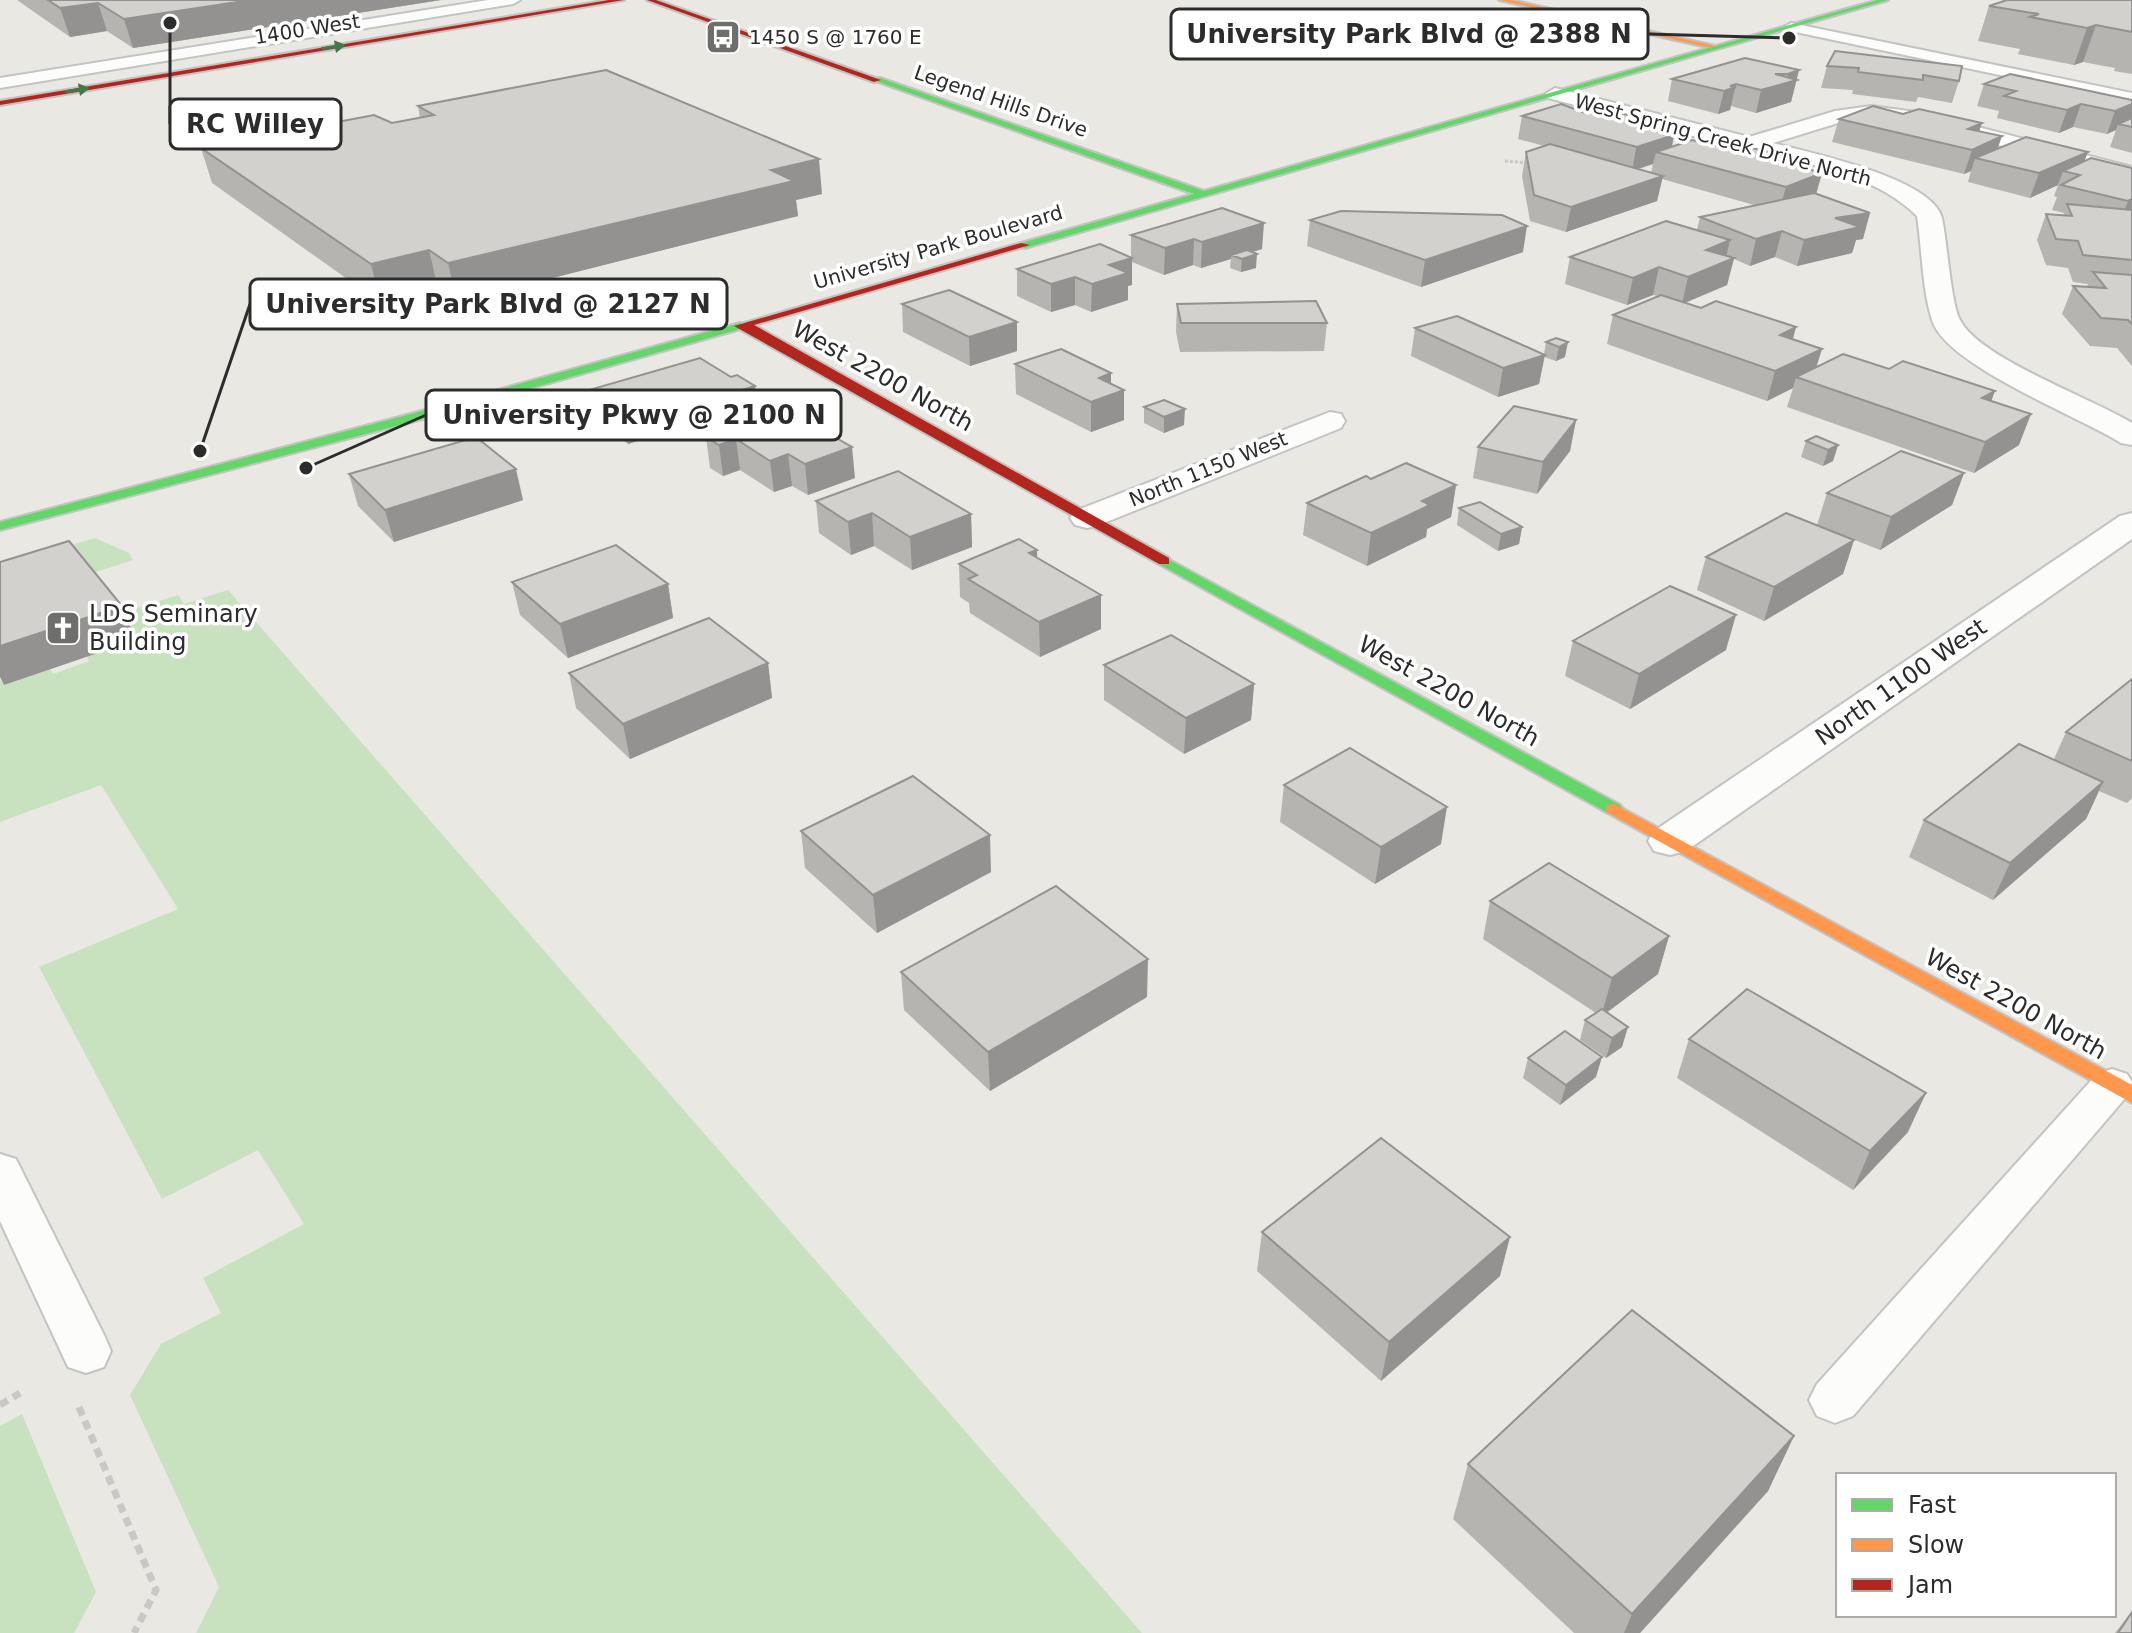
<svg xmlns="http://www.w3.org/2000/svg" width="2132" height="1633" viewBox="0 0 2132 1633" font-family="'DejaVu Sans',sans-serif">
  <style>
    .green { fill: #c8e2c0 }
    .lines { fill: none; stroke-linecap: round; stroke-linejoin: round }
    .lane-casing { stroke: #c4c3c3; stroke-width: 4 }
    .street-casing { stroke: #c4c3c3; stroke-width: 4 }
    .fast-casing { stroke: #c4c3c3; stroke-width: 4 }
    .slow-casing { stroke: #c4c3c3; stroke-width: 4 }
    .jam-casing { stroke: #c4c3c3; stroke-width: 4 }
    .path-far1 { stroke: #c8c8c7; stroke-width: 3; stroke-dasharray: 3 2; stroke-linecap: butt }
    .path { stroke: #c8c8c7; stroke-width: 7; stroke-dasharray: 9 6; stroke-linecap: butt }
    .lane { fill: #fcfcfb; fill-rule: evenodd }
    .street { fill: #fcfcfb; fill-rule: evenodd }
    .fast { fill: #63d668; fill-rule: evenodd }
    .slow { fill: #ff974d; fill-rule: evenodd }
    .jam { fill: #b3261e; fill-rule: evenodd }
    .wall { fill: #b5b4b0; fill-rule: evenodd }
    .shaded-wall { fill: #939290 }
    .building { fill: #d2d1cd; stroke: #939290; stroke-width: 2 }
    .oneway { fill: #457847 }
    .labels { text-anchor: middle; dominant-baseline: central; stroke-width: 7; stroke-linejoin: round; paint-order: stroke }
    .far-street-label { font-size: 20px; fill: #2c2c2c; stroke: #fff }
    .far-poi-label { font-size: 20px; fill: #2c2c2c; stroke: #fff; text-anchor: start }
    .street-label { font-size: 24px; fill: #2c2c2c; stroke: #fff }
    .poi-label { font-size: 24px; fill: #2c2c2c; stroke: #fff; text-anchor: start }
    .leader { fill: none; stroke: #2c2c2c; stroke-width: 3 }
    .callout-dot { fill: #2c2c2c; stroke: #fff; stroke-width: 3 }
    .callout { fill: #fff; stroke: #2c2c2c; stroke-width: 3 }
    .callout-label { font-size: 26px; text-anchor: middle; font-weight: bold; fill: #2c2c2c }
  </style>
  <rect width="100%" height="100%" fill="#e9e8e3"/>
  <g class="green">
    <path d="M95,538L129,553L133,560L84,576L0,566Z"/>
    <path d="M228,590L1142,1633H196L219,1587L130,1395L161,1344L221,1313L203,1278L304,1224L258,1150L162,1199L39,967L178,909L101,785L0,822V679L4,685L50,669L53,674L89,661L87,657L116,615L178,595L184,604Z"/>
    <path d="M22,1414L96,1592L74,1633H0V1426Z"/>
  </g>
  <g class="lines">
    <g class="lane-casing">
      <g id="lane">
        <path d="M488,0H520L513,4L0,88V78Z"/>
        <path d="M1791,23L2132,93V103L1786,30L1784,27Z"/>
        <path d="M2112,1069L2127,1074L2132,1082L2127,1096L1853,1416L1835,1423L1817,1416L1809,1400L1817,1384L2097,1074Z"/>
        <path d="M0,1154L16,1159L104,1335L111,1351L104,1367L86,1373L68,1367L0,1221Z"/>
      </g>
    </g>
    <g class="street-casing">
      <g id="street">
        <path d="M1555,88L1749,137L1835,111L1871,106L1924,113L2132,167V181L1923,125L1871,118L1838,123L1773,143C1810,153 1932,178 1942,218C1947,241 1951,304 1960,320C1980,359 2092,398 2132,423V445L2121,443C2080,417 1945,365 1932,320C1922,288 1922,249 1917,216C1871,170 1792,161 1731,146C1670,130 1609,114 1548,98L1545,94Z"/>
        <path d="M1330,412L1341,414L1345,421L1341,428L1099,525L1087,528L1075,525L1070,518L1075,511Z"/>
        <path d="M2132,513V539L1686,851L1670,855L1654,851L1648,841L1654,831L2120,516Z"/>
      </g>
    </g>
    <g class="fast-casing">
      <g id="fast">
        <path d="M1878,0H1888L1025,248L1021,247V243L1194,194L873,80L880,78L1204,191Z"/>
        <path d="M740,323L746,326L744,328L415,421L0,530V522L407,415Z"/>
        <path d="M1164,557L1620,805L1623,809L1614,814L1608,813L1159,564L1157,561Z"/>
      </g>
    </g>
    <g class="slow-casing">
      <g id="slow">
        <path d="M1499,0H1511L1715,46L1711,48Z"/>
        <path d="M1614,804L2132,1085V1103L1608,813L1605,809L1608,805Z"/>
      </g>
    </g>
    <g class="jam-casing">
      <g id="jam">
        <path d="M609,0H624L0,105V101Z"/>
        <path d="M647,0H656L881,80L874,82Z"/>
        <path d="M1021,243L1030,245L754,325L1169,558V564H1159L734,326Z"/>
      </g>
    </g>
    <path class="path-far1" d="M1505,161L1530,163"/>
    <g class="path">
      <path d="M0,1405L20,1393"/>
      <path d="M79,1407L156,1590L134,1633"/>
    </g>
    <use href="#lane" class="lane"/>
    <use href="#street" class="street"/>
    <use href="#fast" class="fast"/>
    <use href="#slow" class="slow"/>
    <use href="#jam" class="jam"/>
  </g>
  <g class="wall">
    <path d="M17,0H441L133,48L107,31L70,37Z"/>
    <path d="M2132,0V74L2114,71L2115,68L2083,62L2074,65L2018,54L2020,49L1978,41L1989,6Z"/>
    <path d="M1835,51L1959,81L1952,103L1918,97L1916,102L1852,94L1853,90L1821,88L1827,66Z"/>
    <path d="M1799,70L1791,102L1756,113L1731,106L1730,110L1718,114L1668,101L1672,79Z"/>
    <path d="M1984,84L2132,100V153L2110,147L2116,130L2107,134L2073,127L2059,133L1997,118L1999,111L1977,106Z"/>
    <path d="M418,106L822,194L796,200L798,216L457,302L438,289L381,303L212,183L201,148L392,123L420,118Z"/>
    <path d="M1585,113L1674,135L1672,147L1798,167L1822,173L1816,194L1863,239L1856,240L1852,253L1797,266L1775,257L1750,266L1734,259L1727,285L1685,303L1701,308L1796,327L1793,339L1817,367L1991,401L2019,445L1974,473L1787,407L1793,388L1767,401L1607,344L1613,315L1658,296L1653,295L1627,305L1565,284L1570,257L1697,230L1700,217L1754,205L1662,179L1657,201L1566,232L1530,221L1522,176L1526,152L1544,146L1518,139L1522,116ZM1653,164L1651,173L1638,169Z"/>
    <path d="M1903,114L1979,131L1998,149L2132,168V366L2117,348L2090,346L2062,314L2073,286L2087,287L2088,284L2073,282L2068,268L2046,265L2037,240L2046,214L2063,216L2064,213L2052,210L2057,197L2054,196L2058,185L2030,198L1968,182L1971,171L1964,174L1832,142L1839,119Z"/>
    <path d="M1222,208L1262,249L1252,252L1256,268L1241,272L1230,268L1231,259L1201,268L1193,265L1164,275L1132,262V285L1128,286V300L1091,312L1075,305L1051,312L1017,296V269L1131,257V235Z"/>
    <path d="M1310,220L1523,252L1421,287L1307,246Z"/>
    <path d="M902,304L1017,351L970,366L903,332Z"/>
    <path d="M1177,304L1327,323L1324,351L1180,352L1176,332Z"/>
    <path d="M1415,328L1544,354L1546,342L1556,338L1565,357L1556,361L1544,357L1539,384L1498,397L1411,356Z"/>
    <path d="M1015,364L1111,383L1124,390V420L1091,432L1016,394Z"/>
    <path d="M731,377L755,386L759,416L692,437L678,428L628,444L594,420L589,390Z"/>
    <path d="M1144,407L1184,425L1164,433L1144,423Z"/>
    <path d="M778,413L855,478L808,495L792,486L774,492L740,470L723,476L710,468L706,437Z"/>
    <path d="M1576,420L1570,451L1537,494L1473,478L1478,447Z"/>
    <path d="M1806,441L1838,445L1833,461L1823,466L1801,457Z"/>
    <path d="M1964,473L1952,505L1880,550L1817,525L1827,493Z"/>
    <path d="M349,474L523,500L394,542L358,506Z"/>
    <path d="M1371,479L1456,485L1451,517L1427,529L1426,537L1367,566L1303,535L1307,503Z"/>
    <path d="M816,501L971,514L972,547L912,570L874,546L851,555L819,533Z"/>
    <path d="M1459,508L1522,527L1519,544L1498,551L1457,525Z"/>
    <path d="M1854,540L1843,574L1764,621L1697,590L1706,557Z"/>
    <path d="M1037,550V558L1101,595V629L1040,657L970,613L969,603L960,597L959,564Z"/>
    <path d="M512,582L668,584L673,618L568,658L520,615Z"/>
    <path d="M1573,641L1726,650L1630,709L1565,676Z"/>
    <path d="M768,663L772,698L630,759L576,708L569,673Z"/>
    <path d="M1104,665L1254,684L1251,720L1184,754L1104,700Z"/>
    <path d="M2132,679V798L2127,803L2099,791L2086,819L1993,900L1909,857L1924,820L2054,759L2066,732Z"/>
    <path d="M1284,785L1441,844L1375,884L1280,822Z"/>
    <path d="M801,831L991,872L877,933L805,868Z"/>
    <path d="M1490,901L1669,936L1658,974L1607,1012L1622,1047L1606,1058L1580,1040L1585,1020L1596,1013L1483,939Z"/>
    <path d="M901,972L1147,997L990,1091L904,1010Z"/>
    <path d="M1689,1039L1908,1132L1853,1190L1677,1078Z"/>
    <path d="M1528,1058L1596,1077L1560,1105L1523,1078Z"/>
    <path d="M1262,1232L1500,1276L1381,1381L1257,1271Z"/>
    <path d="M1794,1436L1768,1491L1640,1633H1574L1453,1519L1468,1464Z"/>
    <path d="M2132,1611V1633H2115Z"/>
  </g>
  <g class="shaded-wall">
    <path d="M251,0H441L133,48L124,19Z"/>
    <path d="M98,3L107,31L70,37L60,8Z"/>
    <path d="M2096,25L2083,62L2074,65L2087,28Z"/>
    <path d="M1799,70L1791,102L1756,113L1761,90L1786,83L1788,74Z"/>
    <path d="M1736,84L1730,110L1718,114L1724,91L1730,86Z"/>
    <path d="M2081,104L2073,127L2059,133L2067,110Z"/>
    <path d="M2132,104V121L2118,124L2116,130L2107,134L2115,111Z"/>
    <path d="M1656,122L1652,142L1674,135L1670,156L1656,152L1653,164L1632,171L1640,127Z"/>
    <path d="M1982,123L1974,147L1968,129Z"/>
    <path d="M2002,136L1994,159L1975,158L1971,171L1964,174L1972,150Z"/>
    <path d="M2088,152L2079,175L2063,171L2058,185L2030,198L2039,173Z"/>
    <path d="M819,159L822,194L796,200L798,216L457,302L448,263L771,170Z"/>
    <path d="M1799,160L1793,184L1822,173L1815,198L1779,212L1786,187L1788,164Z"/>
    <path d="M1663,176L1657,201L1566,232L1571,207Z"/>
    <path d="M2132,199V220L2118,227L2128,201Z"/>
    <path d="M1870,213L1863,239L1856,240L1852,253L1797,266L1804,240L1835,218Z"/>
    <path d="M1264,223L1262,249L1237,257L1231,255V259L1201,268L1202,242Z"/>
    <path d="M1527,226L1523,252L1421,287L1425,260Z"/>
    <path d="M1782,231L1775,257L1750,266L1756,239Z"/>
    <path d="M1194,239L1193,265L1164,275L1165,248Z"/>
    <path d="M1730,240L1725,262L1734,258L1727,285L1682,304L1688,277L1706,250Z"/>
    <path d="M429,250L438,289L381,303L371,264Z"/>
    <path d="M1257,254L1256,268L1241,272L1242,259Z"/>
    <path d="M1132,258V285L1128,286V300L1091,312L1092,284L1109,265Z"/>
    <path d="M1659,267L1653,295L1627,305L1633,278Z"/>
    <path d="M1075,277V305L1051,312V284Z"/>
    <path d="M1017,322V351L970,366L969,337Z"/>
    <path d="M1796,327L1788,356L1780,335Z"/>
    <path d="M1568,342L1565,357L1556,361L1559,347Z"/>
    <path d="M1822,349L1813,378L1796,377L1793,388L1767,401L1775,371Z"/>
    <path d="M1545,355L1539,384L1498,397L1503,368Z"/>
    <path d="M1111,373V395L1124,390V420L1091,432V402L1099,378Z"/>
    <path d="M755,386L759,416L692,437L687,407Z"/>
    <path d="M1995,391L1984,421L1982,398Z"/>
    <path d="M673,398L678,428L628,444L623,413Z"/>
    <path d="M1185,409L1184,425L1164,433V417Z"/>
    <path d="M2031,414L2019,445L1974,473L1985,442Z"/>
    <path d="M1576,420L1570,451L1537,494L1543,462Z"/>
    <path d="M736,439L740,470L723,476L719,445Z"/>
    <path d="M1838,445L1833,461L1823,466L1828,450Z"/>
    <path d="M852,447L855,478L808,495L805,464Z"/>
    <path d="M788,454L792,486L774,492L770,461Z"/>
    <path d="M516,469L523,500L394,542L385,510Z"/>
    <path d="M1964,473L1952,505L1880,550L1891,517Z"/>
    <path d="M1456,485L1451,517L1427,529L1426,537L1367,566L1371,533L1422,501Z"/>
    <path d="M872,513L874,546L851,555L848,522Z"/>
    <path d="M971,514L972,547L912,570L910,537Z"/>
    <path d="M1522,527L1519,544L1498,551L1501,534Z"/>
    <path d="M1854,540L1843,574L1764,621L1774,587Z"/>
    <path d="M1037,550L1038,583L1029,553Z"/>
    <path d="M668,584L673,618L568,658L560,624Z"/>
    <path d="M1101,595V629L1040,657L1039,622Z"/>
    <path d="M122,606L136,640L4,685L0,677V646Z"/>
    <path d="M1736,615L1726,650L1630,709L1639,674Z"/>
    <path d="M768,663L772,698L630,759L623,724Z"/>
    <path d="M1254,684L1251,720L1184,754L1186,718Z"/>
    <path d="M2103,782L2086,819L1993,900L2010,863Z"/>
    <path d="M1447,807L1441,844L1375,884L1381,847Z"/>
    <path d="M990,835L991,872L877,933L873,895Z"/>
    <path d="M1669,936L1658,974L1601,1017L1612,978Z"/>
    <path d="M1148,959L1147,997L990,1091L988,1052Z"/>
    <path d="M1628,1027L1622,1047L1606,1058L1612,1038Z"/>
    <path d="M1602,1057L1596,1077L1560,1105L1566,1085Z"/>
    <path d="M1926,1093L1908,1132L1853,1190L1870,1151Z"/>
    <path d="M1510,1237L1500,1276L1381,1381L1389,1342Z"/>
    <path d="M1794,1436L1768,1491L1640,1633H1624L1632,1614Z"/>
  </g>
  <g class="building">
    <path d="M48,0H251L124,19L98,3L60,8Z"/>
    <path d="M2007,0H2132V32L2096,25L2087,28L2030,17L2039,14L1989,6Z"/>
    <path d="M1835,51L1962,66L1959,81L1923,75V80L1858,72L1859,68L1827,66Z"/>
    <path d="M1745,58L1799,70L1788,74H1775L1797,80L1761,90L1736,84L1730,86L1736,87L1724,91L1672,79Z"/>
    <path d="M606,70L819,159L771,170L794,181L448,263L429,250L371,264L201,148L374,115L392,123L434,115L418,106Z"/>
    <path d="M2010,74L2132,100V104L2115,111L2081,104L2067,110L2004,96L2016,91L1984,84Z"/>
    <path d="M1561,104L1585,113L1600,108L1656,122L1640,127L1674,135L1637,147L1522,116Z"/>
    <path d="M1873,106L1903,114L1919,109L1982,123L1968,129L2002,136L1972,150L1839,119Z"/>
    <path d="M2132,118V127L2118,124Z"/>
    <path d="M2026,137L2088,152L2039,173L1975,158Z"/>
    <path d="M1692,140L1725,148L1737,144L1799,160L1788,164L1822,173L1786,187L1656,152Z"/>
    <path d="M1550,144L1663,176L1571,207L1534,195L1526,152Z"/>
    <path d="M2091,158L2132,168V199L2128,201L2061,185L2080,175L2063,171Z"/>
    <path d="M1814,193L1870,213L1835,218L1860,227L1804,240L1782,231L1756,239L1700,217Z"/>
    <path d="M2067,204L2132,210V260L2083,255L2078,241L2056,239L2046,214L2072,216Z"/>
    <path d="M1222,208L1264,223L1202,242L1194,239L1165,248L1131,235Z"/>
    <path d="M1341,211L1502,215L1527,226L1425,260L1310,220Z"/>
    <path d="M1666,221L1730,240L1706,250L1734,258L1688,277L1659,267L1633,278L1570,257Z"/>
    <path d="M1100,244L1132,258L1109,265L1128,273L1092,284L1075,277L1051,284L1017,269Z"/>
    <path d="M1247,250L1257,254L1242,259L1231,255Z"/>
    <path d="M2093,272L2132,275V324L2128,320L2101,318L2073,286L2106,288Z"/>
    <path d="M949,290L1017,322L969,337L902,304Z"/>
    <path d="M1661,295L1701,308L1716,301L1796,327L1780,335L1822,349L1775,371L1613,315Z"/>
    <path d="M1316,301L1327,323H1181L1177,304Z"/>
    <path d="M1457,316L1545,355L1503,368L1415,328Z"/>
    <path d="M1556,338L1568,342L1559,347L1546,342Z"/>
    <path d="M1061,349L1111,373L1099,378L1124,390L1091,402L1015,364Z"/>
    <path d="M1843,354L1889,369L1903,361L1995,391L1982,398L2031,414L1985,442L1796,377Z"/>
    <path d="M700,358L731,377L737,375L755,386L687,407L673,398L623,413L589,390Z"/>
    <path d="M1164,400L1185,409L1164,417L1144,407Z"/>
    <path d="M1514,406L1576,420L1543,462L1478,447Z"/>
    <path d="M778,413L799,425L808,422L852,447L805,464L788,454L770,461L736,439L719,445L706,437Z"/>
    <path d="M1816,436L1838,445L1828,450L1806,441Z"/>
    <path d="M476,437L516,469L385,510L349,474Z"/>
    <path d="M1901,451L1964,473L1891,517L1827,493Z"/>
    <path d="M1406,463L1456,485L1422,501L1430,505L1371,533L1307,503L1366,476L1371,479Z"/>
    <path d="M898,471L971,514L910,537L872,513L848,522L816,501Z"/>
    <path d="M1480,502L1522,527L1501,534L1459,508Z"/>
    <path d="M1786,513L1854,540L1774,587L1706,557Z"/>
    <path d="M1019,539L1037,550L1029,553L1101,595L1039,622L968,579L977,575L959,564Z"/>
    <path d="M69,541L122,606L0,646V562Z"/>
    <path d="M616,545L668,584L560,624L512,582Z"/>
    <path d="M1670,586L1736,615L1639,674L1573,641Z"/>
    <path d="M709,618L768,663L623,724L569,673Z"/>
    <path d="M1171,635L1254,684L1186,718L1104,665Z"/>
    <path d="M2132,679V761L2066,732Z"/>
    <path d="M2019,744L2103,782L2010,863L1924,820Z"/>
    <path d="M1350,748L1447,807L1381,847L1284,785Z"/>
    <path d="M913,776L990,835L873,895L801,831Z"/>
    <path d="M1549,863L1669,936L1612,978L1490,901Z"/>
    <path d="M1056,886L1148,959L988,1052L901,972Z"/>
    <path d="M1747,989L1926,1093L1870,1151L1689,1039Z"/>
    <path d="M1602,1009L1628,1027L1612,1038L1585,1020Z"/>
    <path d="M1565,1031L1602,1057L1566,1085L1528,1058Z"/>
    <path d="M1381,1138L1510,1237L1389,1342L1262,1232Z"/>
    <path d="M1632,1310L1794,1436L1632,1614L1468,1464Z"/>
    <path d="M2132,1612V1633H2118Z"/>
  </g>
  <defs><path id="oneway-solid" d="M-6-.8H1V-3.2L6.5 0L1 3.2V.8H-6Z" transform="scale(2)"/></defs>
  <g class="oneway">
    <use href="#oneway-solid" transform="translate(333 47) rotate(-9)"/>
    <use href="#oneway-solid" transform="translate(77 90) rotate(-9)"/>
  </g>
  <defs>
    <g id="bus-square" transform="scale(1.8)"><rect x="-9" y="-9" width="18" height="18" rx="4" fill="#6e6e6c" stroke="#fff"/><path d="M-5-6H5V4H4V6H2V4H-2V6H-4V4H-5ZM-3.5-4V0h7V-4ZM-3.5 1.2v1.5H-2V1.2ZM2 1.2v1.5H3.5V1.2Z" fill="#fff"/></g>
    <g id="church-square" transform="scale(1.8)"><rect x="-9" y="-9" width="18" height="18" rx="4" fill="#6e6e6c" stroke="#fff"/><path d="M-1.2-6h2.4v3.5h3.3v2.4h-3.3V6h-2.4V-.1h-3.3v-2.4h3.3Z" fill="#fff"/></g>
  </defs>
  <g fill-rule="evenodd">
    <use href="#bus-square" x="723" y="37"/>
    <use href="#church-square" x="63" y="628"/>
  </g>
  <g class="labels">
    <g class="far-street-label">
      <text transform="translate(307 29) rotate(-9)">1400 West</text>
      <text transform="translate(1001 101) rotate(19)">Legend Hills Drive</text>
      <text transform="translate(1723 140) rotate(15)">West Spring Creek Drive North</text>
      <text transform="translate(938 247) rotate(-16)">University Park Boulevard</text>
      <text transform="translate(1208 469) rotate(-22)">North 1150 West</text>
    </g>
    <g class="far-poi-label">
      <text x="749" y="37">1450 S @ 1760 E</text>
    </g>
    <g class="street-label">
      <text transform="translate(883 376) rotate(29)">West 2200 North</text>
      <text transform="translate(1901 682) rotate(-35)">North 1100 West</text>
      <text transform="translate(1449 691) rotate(29)">West 2200 North</text>
      <text transform="translate(2016 1004) rotate(29)">West 2200 North</text>
    </g>
    <g class="poi-label">
      <text x="89" y="614">LDS Seminary<tspan x="89" dy="28">Building</tspan></text>
    </g>
  </g>
  <path class="leader" d="M1789 38L1648 34M170 23L170 124M200 451L250 304M306 468L426 415"/>
  <g class="callout-dot">
    <circle cx="1789" cy="38" r="8"/>
    <circle cx="170" cy="23" r="8"/>
    <circle cx="200" cy="451" r="8"/>
    <circle cx="306" cy="468" r="8"/>
  </g>
  <g class="callout">
    <rect x="1171" y="9" width="477" height="50" rx="8"/>
    <rect x="170" y="99" width="171" height="50" rx="8"/>
    <rect x="250" y="279" width="477" height="50" rx="8"/>
    <rect x="426" y="390" width="415" height="50" rx="8"/>
  </g>
  <g class="callout-label">
    <text x="1409" y="43">University Park Blvd @ 2388 N</text>
    <text x="255" y="133">RC Willey</text>
    <text x="488" y="313">University Park Blvd @ 2127 N</text>
    <text x="634" y="424">University Pkwy @ 2100 N</text>
  </g>
  <rect x="1836" y="1473" width="280" height="144" fill="#ffffff" stroke="#ababab" stroke-width="2"/>
  <rect x="1852" y="1499" width="40" height="12" fill="#63d668" stroke="#ababab" stroke-width="2"/>
  <text x="1908" y="1513" font-size="24" fill="#2c2c2c">Fast</text>
  <rect x="1852" y="1539" width="40" height="12" fill="#ff974d" stroke="#ababab" stroke-width="2"/>
  <text x="1908" y="1553" font-size="24" fill="#2c2c2c">Slow</text>
  <rect x="1852" y="1579" width="40" height="12" fill="#b3261e" stroke="#ababab" stroke-width="2"/>
  <text x="1908" y="1593" font-size="24" fill="#2c2c2c">Jam</text>
</svg>
